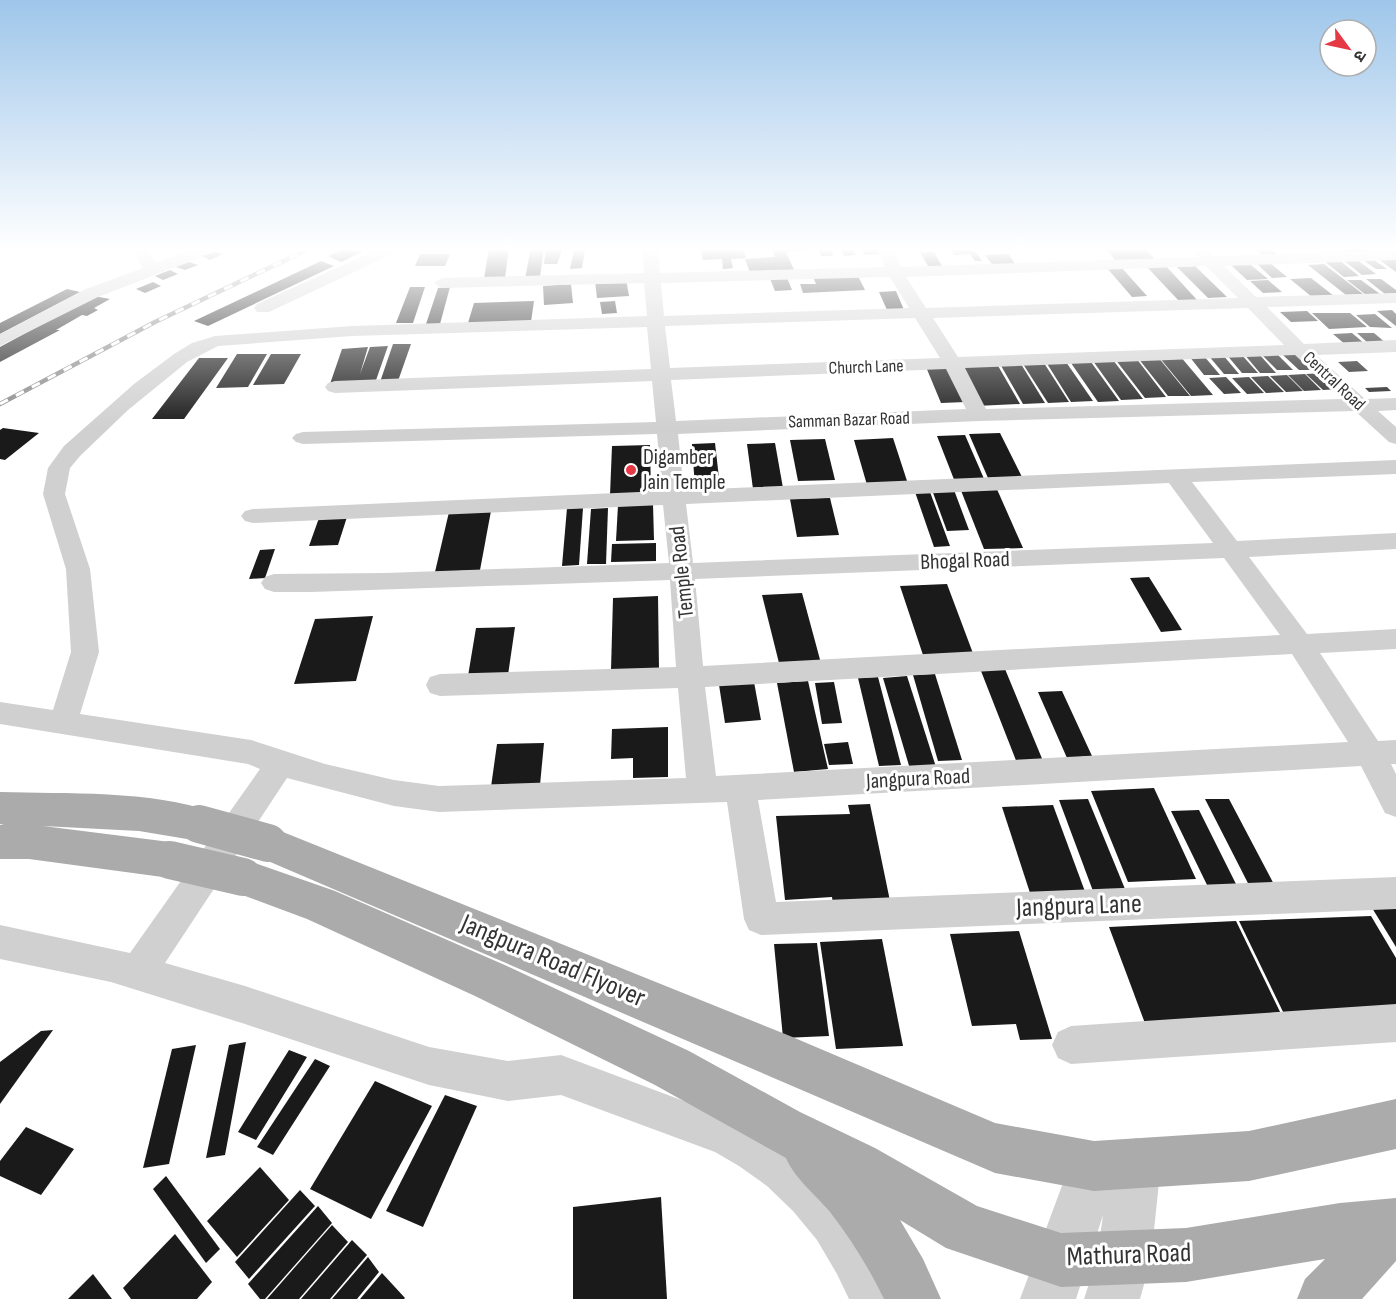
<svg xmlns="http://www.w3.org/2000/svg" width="1396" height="1299" viewBox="0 0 1396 1299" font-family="'Sofia Sans Condensed','Noto Sans Devanagari',sans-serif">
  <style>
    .building { fill: #1a1a1a }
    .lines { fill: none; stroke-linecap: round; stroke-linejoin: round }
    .minor { fill: #d0d0d0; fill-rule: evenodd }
    .tertiary { fill: #d0d0d0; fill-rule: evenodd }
    .primary { fill: #ababab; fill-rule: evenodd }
    .rail-casing { stroke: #888; stroke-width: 4.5 }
    .rail { stroke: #fff; stroke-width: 3; stroke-dasharray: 9; stroke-linecap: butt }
    .primary-bridge { stroke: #ababab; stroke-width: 38 }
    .poi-dot { fill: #e63946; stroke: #fff; stroke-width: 2 }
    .labels { text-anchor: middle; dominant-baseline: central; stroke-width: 6; stroke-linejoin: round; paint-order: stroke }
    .far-street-label { font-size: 18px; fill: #333; stroke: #fff }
    .poi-label { font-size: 22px; fill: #333; stroke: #fff; text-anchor: start }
    .street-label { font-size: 22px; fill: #333; stroke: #fff }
    .near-street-label { font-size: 27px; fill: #333; stroke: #fff }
  </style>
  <rect width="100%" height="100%" fill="#fff"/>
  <g class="building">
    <path d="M349,247L362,252L341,262L328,256Z"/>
    <path d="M489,247H509L505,278L484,279Z"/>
    <path d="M531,247H544L540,277L525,279Z"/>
    <path d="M700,247H742L746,258L731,259L733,268L723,269L722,259L703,260Z"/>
    <path d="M771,247H809L811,250L786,252L795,272L751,275L745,259L775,257Z"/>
    <path d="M818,247H830L833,256H821Z"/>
    <path d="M840,247H851L856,255L844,256Z"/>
    <path d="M860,247H878L882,254L865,255Z"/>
    <path d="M1104,247H1143L1157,261L1117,262Z"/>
    <path d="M1252,247H1268L1279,256H1264Z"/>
    <path d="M1340,247H1362L1373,254L1351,255Z"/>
    <path d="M546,248H563L557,264H544Z"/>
    <path d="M574,250H585L582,268L570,269Z"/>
    <path d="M951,250H974L982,261H975L970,254L954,255Z"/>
    <path d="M214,251L223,254L210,260L202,256Z"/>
    <path d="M920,252H934L942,266H928Z"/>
    <path d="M420,254H450L445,266H415Z"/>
    <path d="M1009,254L1015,264H992L985,255Z"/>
    <path d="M1377,258H1396V272Z"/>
    <path d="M1342,259H1356L1376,274L1362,275Z"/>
    <path d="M1339,260L1359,276L1344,277L1324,261Z"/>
    <path d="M1363,260H1374L1387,269H1376Z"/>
    <path d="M321,261L334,266L208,326L194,321Z"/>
    <path d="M189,262L198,265L185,270L176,267Z"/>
    <path d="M1256,263H1270L1287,277L1272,278Z"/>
    <path d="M1324,264L1363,294L1346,295L1308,265Z"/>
    <path d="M1231,265H1251L1268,279L1247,280Z"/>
    <path d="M1166,266L1198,301H1179L1147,267Z"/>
    <path d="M1195,266L1227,297L1208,298L1177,267Z"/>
    <path d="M1121,267L1147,296L1132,297L1107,268Z"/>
    <path d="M170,270L178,274L163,280L155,276Z"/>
    <path d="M857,274L865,290L803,293L800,284H816L813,277Z"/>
    <path d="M786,275L792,290L775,291L769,276Z"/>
    <path d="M1311,278L1334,296L1312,297L1290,279Z"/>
    <path d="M626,279L629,296L597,298L595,281Z"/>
    <path d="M1366,279H1381L1396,290V293L1385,294Z"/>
    <path d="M1268,280L1282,292L1263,293L1250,281Z"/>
    <path d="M1347,280H1361L1380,294L1366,295Z"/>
    <path d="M153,282L161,286L145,293L136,289Z"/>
    <path d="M571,284L573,303L544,305L543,286Z"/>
    <path d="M410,287H425L413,323H396Z"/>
    <path d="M450,287L440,324H426L438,288Z"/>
    <path d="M67,289L80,292L0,334V323Z"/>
    <path d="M896,291L904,310H887L879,292Z"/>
    <path d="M94,296L110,299L94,308L98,310L87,316L82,315L56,330H60L0,362V347Z"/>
    <path d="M534,301L531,322L468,323L474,303Z"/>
    <path d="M615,301L617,313L602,314L600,302Z"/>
    <path d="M1392,310L1396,314V326L1377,311Z"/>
    <path d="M1307,311L1318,321L1291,322L1280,312Z"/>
    <path d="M1312,313H1350L1367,327L1329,329Z"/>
    <path d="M1375,314L1392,328L1370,327L1356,315Z"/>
    <path d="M1352,333L1365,344L1346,345L1333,334Z"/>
    <path d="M1357,333H1374L1387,344H1369Z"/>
    <path d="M393,344H411L398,381L380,382Z"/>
    <path d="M388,346L375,383L330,384L342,349L368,347L360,374L370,347Z"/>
    <path d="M237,354H267L248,387L216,388Z"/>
    <path d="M271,354H301L284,384L253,385Z"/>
    <path d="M1226,354H1241L1258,373H1242Z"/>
    <path d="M1244,354H1259L1276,373H1260Z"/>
    <path d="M1208,355H1223L1239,374H1224Z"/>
    <path d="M1262,355H1278L1293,370H1277Z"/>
    <path d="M1283,355H1300L1316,370H1299Z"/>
    <path d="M1180,356L1213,395L1191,396L1159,357Z"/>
    <path d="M1189,356H1204L1220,375H1204Z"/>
    <path d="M1158,357L1190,396H1168L1138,358Z"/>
    <path d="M199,358H228L184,419H152Z"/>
    <path d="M1136,358L1166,397L1145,398L1115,359Z"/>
    <path d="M1113,360L1143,399L1121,400L1093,361Z"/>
    <path d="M1357,361L1368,371L1349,372L1338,362Z"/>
    <path d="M1046,362H1066L1093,401L1071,402Z"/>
    <path d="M1091,362L1119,401L1098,402L1071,363Z"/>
    <path d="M1044,363L1069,402L1048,403L1023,364Z"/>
    <path d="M997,364L1020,404L976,406L956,367Z"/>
    <path d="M1000,364H1021L1045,403L1023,404Z"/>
    <path d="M949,366L966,402L941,403L926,367Z"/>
    <path d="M1323,373L1340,389L1323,390L1306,374Z"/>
    <path d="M1305,374L1321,390L1304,391L1288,375Z"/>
    <path d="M1287,375L1303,391L1286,392L1270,376Z"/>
    <path d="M1268,376L1284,392L1266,393L1251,377Z"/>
    <path d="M1226,377L1241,393L1224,394L1209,378Z"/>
    <path d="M1249,377L1264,393L1247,394L1232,378Z"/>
    <path d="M1387,387L1391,391L1369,392L1365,388Z"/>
    <path d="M3,428L39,433L5,460L0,459V430Z"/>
    <path d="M1000,433L1022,477L988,478L969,434Z"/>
    <path d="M965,435L985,481L955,482L937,436Z"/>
    <path d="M893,438L908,484L867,485L854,440Z"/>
    <path d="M825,439L835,480L798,481L790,440Z"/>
    <path d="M715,443L720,487L695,488L692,444Z"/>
    <path d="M775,443L783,488L753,489L747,444Z"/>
    <path d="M650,445L651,494L610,495L612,446Z"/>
    <path d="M996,487L1023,548L984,549L960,488Z"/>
    <path d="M932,490H954L969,530L947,531Z"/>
    <path d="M915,492H930L950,546L934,547Z"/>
    <path d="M830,498L839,535L797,537L790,499Z"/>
    <path d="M653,504L654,540L616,541L618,505Z"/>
    <path d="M567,508H583L579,565L562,566Z"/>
    <path d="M608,508L606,564H587L591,509Z"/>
    <path d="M491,511L480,570L435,572L449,512Z"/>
    <path d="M347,517L338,545L309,546L319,518Z"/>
    <path d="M656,543V561L611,562L612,544Z"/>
    <path d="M275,549L265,578L249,579L260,550Z"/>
    <path d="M1149,577L1182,630L1161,632L1130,578Z"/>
    <path d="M947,584L974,656L924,658L900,586Z"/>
    <path d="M802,593L822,667L781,671L762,595Z"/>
    <path d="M658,596L659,669L611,670L613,598Z"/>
    <path d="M373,616L356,681L294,684L315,619Z"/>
    <path d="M515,627L508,675L468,676L476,628Z"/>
    <path d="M1005,669L1043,761L1017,763L981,671Z"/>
    <path d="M935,674L962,760L938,761L913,675Z"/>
    <path d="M907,676L936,767L910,769L883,678Z"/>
    <path d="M878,677L901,765L879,766L858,678Z"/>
    <path d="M808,681L828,769L794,772L777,683Z"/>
    <path d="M754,682L761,720L725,723L719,685Z"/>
    <path d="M834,682L842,723L822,724L815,683Z"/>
    <path d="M1062,691L1092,756L1067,758L1038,692Z"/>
    <path d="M668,727V777L633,778V758L611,759L612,729Z"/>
    <path d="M848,742L853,764L829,765L824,744Z"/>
    <path d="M544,743L540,785L491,787L497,744Z"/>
    <path d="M1154,788L1196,879L1128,882L1091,791Z"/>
    <path d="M1088,799L1125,889L1093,891L1059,800Z"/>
    <path d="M1205,799H1229L1278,892L1253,893Z"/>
    <path d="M870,804L890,901L833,904L832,897L785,900L776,816L850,814L848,805Z"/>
    <path d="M1053,805L1087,897L1032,899L1002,807Z"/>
    <path d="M1199,810L1238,888L1209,889L1171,811Z"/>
    <path d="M1396,901V947L1369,903Z"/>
    <path d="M1371,916L1396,958V1013L1286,1018L1239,921Z"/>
    <path d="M1236,921L1284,1020L1146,1026L1109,927Z"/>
    <path d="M1019,931L1052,1039L1020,1040L1016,1024L972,1026L950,934Z"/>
    <path d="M882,939L903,1046L836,1049L820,942Z"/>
    <path d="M817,943L829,1036L783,1038L774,944Z"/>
    <path d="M53,1030L0,1104V1062L41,1031Z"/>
    <path d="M246,1042L225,1155L206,1158L229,1045Z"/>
    <path d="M196,1045L169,1164L143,1168L172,1049Z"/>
    <path d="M289,1050L307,1057L256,1140L238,1132Z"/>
    <path d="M315,1059L330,1066L273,1155L257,1147Z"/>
    <path d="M375,1081L432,1106L371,1219L310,1189Z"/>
    <path d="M445,1095L477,1106L423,1227L386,1211Z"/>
    <path d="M26,1127L74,1149L41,1195L0,1176V1161Z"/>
    <path d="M260,1167L289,1200L237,1257L207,1221Z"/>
    <path d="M166,1176L220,1249L206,1263L153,1189Z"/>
    <path d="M300,1190L315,1206L249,1279L235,1262Z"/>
    <path d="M661,1197L667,1299H573V1207Z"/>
    <path d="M318,1206L332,1223L265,1299H260L248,1284Z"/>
    <path d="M332,1225L348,1242L299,1299H267Z"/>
    <path d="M175,1234L212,1282L197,1299H131L123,1288Z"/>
    <path d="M352,1240L367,1255L330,1299H301Z"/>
    <path d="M368,1257L379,1272L357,1299H332Z"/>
    <path d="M382,1273L405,1298L404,1299H360Z"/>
    <path d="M93,1274L112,1299H68Z"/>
  </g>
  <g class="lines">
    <g class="minor">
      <path d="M130,247H146L156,263L199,247H221L219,250L98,297L0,346V334L86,289L143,268Z"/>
      <path d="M383,247H403L401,250L269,312H257L254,308L257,304Z"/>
      <path d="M642,247H658L660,273L885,267L876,247H892L901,267L1197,257L1195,254L1197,251L1203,249L1214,256L1396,250V260L1224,266L1256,297L1396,293V303L1267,307L1304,344L1396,340V352L1316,355L1365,399L1396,398V410L1378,411L1396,427V444L1389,442L1355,411L979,421L678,434L684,490L1396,460V474L1192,482L1237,541L1396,533V549L1249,557L1307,634L1396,629V649L1320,653L1378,741L1396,740V764H1391L1396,774V817L1385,813L1361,766L758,800L776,902L1396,877V909L761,935L749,930L744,919L727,802L439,812L394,806L287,778L165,963L245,986L429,1047L508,1061L561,1055L740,1122C820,1164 861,1217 895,1299H849L837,1274L817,1240L793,1211L767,1186L739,1166L715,1152L561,1095L508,1101L429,1085L245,1024L111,982L0,959V925L130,953L260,769L248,764L0,724V702L53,710L71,652L66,569L43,494L48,468L64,446L134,384L174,354L192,343L215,336L352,326L647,316L644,283L442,288L434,283L442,278L644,273ZM1206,266L1238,298L926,308L906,277ZM890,277L909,308L664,316L661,283ZM1248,308L1284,345L958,357L933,318ZM915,318L940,358L670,368L665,326ZM647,327L651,369L335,381L328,383L325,387L328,391L335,393L652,381L656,422L303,432L296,434L292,438L296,442L303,444L657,434L662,491L253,509L245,511L241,516L245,521L253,523L663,505L669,563L386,573L274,574L265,577L261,583L265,589L274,592H311L670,580L676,667L440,674L430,677L426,685L430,693L440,696L678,688L686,778L439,786L394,780L325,764L251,740L80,714L99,652L90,569L65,494L70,468L80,456L128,410L187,362L218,346L352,336ZM1295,355L1342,399L986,409L965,368ZM946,369L966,409L676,421L671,380ZM1169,483L1213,543L693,563L686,504ZM1224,558L1280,635L703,666L695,579ZM1292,654L1348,742L716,776L705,687Z"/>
      <path d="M1396,1004V1042L1071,1064L1058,1058L1052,1045L1058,1032L1071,1026Z"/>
    </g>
    <path class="tertiary" d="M1136,1138L1154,1145L1161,1163L1151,1259L1140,1299H1084L1097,1259L1103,1215L1076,1299H1020L1076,1148L1094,1141L1112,1148L1114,1154L1118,1145Z"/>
    <g class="primary">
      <path d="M0,792C66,794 151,790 213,812L219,824L213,836L199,841L139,831L43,826L170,842L184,847L190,860L184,873L170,878L29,859H0V825H4L0,824Z"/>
      <path d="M268,826L790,1036L995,1123L1094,1141L1249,1131L1396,1099V1149L1249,1181L1094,1191L995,1173L254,855L248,843L254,831Z"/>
      <path d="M243,859L335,891L507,966L689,1051L800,1112L875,1148L977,1206L1061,1233L1186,1228L1340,1203L1396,1198V1261L1362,1299H1297L1305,1279L1325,1259L1186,1282L1061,1287L946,1248L900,1220L923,1259L941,1299H884C869,1268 851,1239 830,1212C816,1195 795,1179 786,1158L655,1085L475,996L307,919L229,890L223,877L229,864Z"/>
    </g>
    <g class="rail-casing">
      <path id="rail" d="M0,404L155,322L313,247"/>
    </g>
    <use href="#rail" class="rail"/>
    <g class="primary-bridge">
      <path d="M199,824L268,843"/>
      <path d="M170,860L243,877"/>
    </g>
  </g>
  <linearGradient id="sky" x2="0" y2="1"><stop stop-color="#9ec6ea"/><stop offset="0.58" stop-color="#fff"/><stop offset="1" stop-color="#fff" stop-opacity="0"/></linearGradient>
  <rect width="1396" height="429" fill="url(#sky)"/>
  <circle class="poi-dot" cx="631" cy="470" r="6"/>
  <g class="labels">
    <g class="far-street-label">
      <text transform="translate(866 367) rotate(-2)">Church Lane</text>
      <text transform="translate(1334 381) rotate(43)">Central Road</text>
      <text transform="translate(849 420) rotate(-2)">Samman Bazar Road</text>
    </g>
    <g class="poi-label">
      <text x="643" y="457">Digamber<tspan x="643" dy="25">Jain Temple</tspan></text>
    </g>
    <g class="street-label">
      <text transform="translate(965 561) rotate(-2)">Bhogal Road</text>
      <text transform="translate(682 572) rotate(-96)">Temple Road</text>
      <text transform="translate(918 779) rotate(-3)">Jangpura Road</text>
    </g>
    <g class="near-street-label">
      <text transform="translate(1079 906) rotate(-2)">Jangpura Lane</text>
      <text transform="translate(553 961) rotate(23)">Jangpura Road Flyover</text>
      <text transform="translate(1129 1255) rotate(-2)">Mathura Road</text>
    </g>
  </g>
  <g transform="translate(1348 48) rotate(123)"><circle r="28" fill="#ffffff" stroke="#adadad" stroke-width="1.5"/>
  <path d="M0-4.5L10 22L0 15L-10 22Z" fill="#e63946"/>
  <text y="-9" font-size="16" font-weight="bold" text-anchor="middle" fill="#333333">उ</text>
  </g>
</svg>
